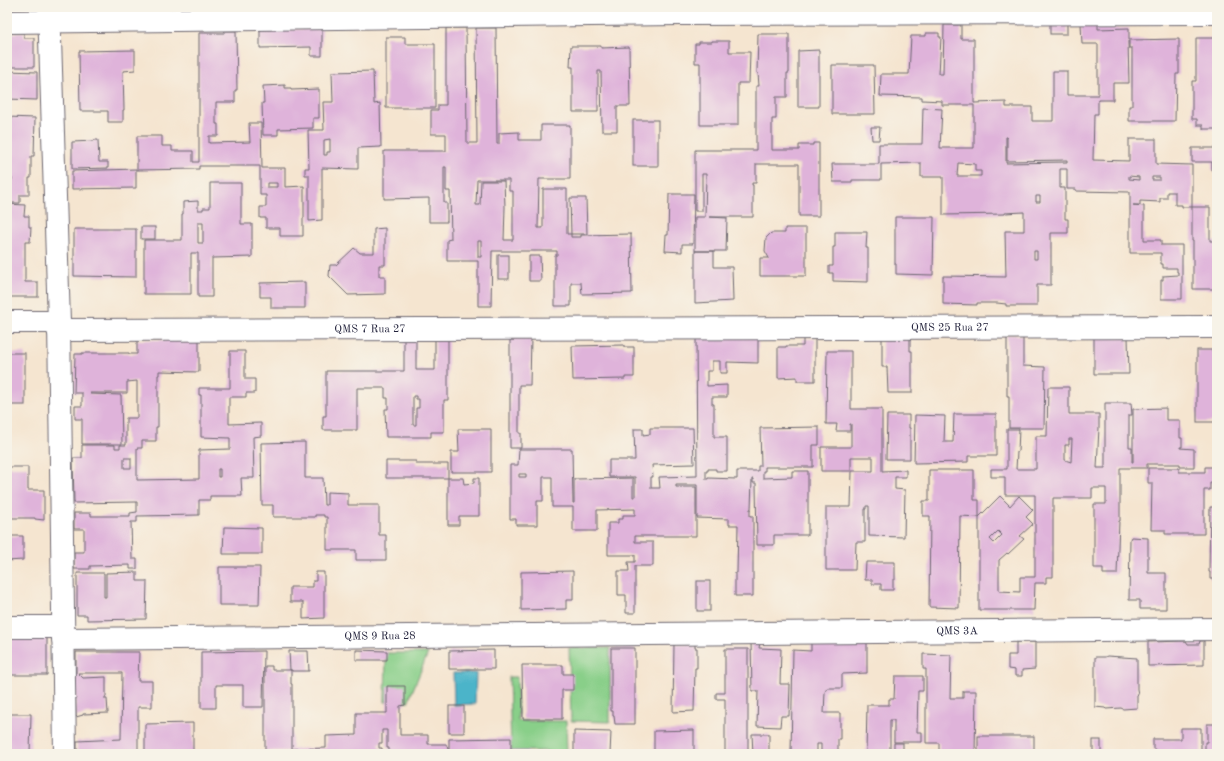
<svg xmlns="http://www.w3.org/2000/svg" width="1224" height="761" viewBox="0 0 1224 761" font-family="'Old Standard TT',serif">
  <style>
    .green { fill: #89cf89; stroke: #567862 }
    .water { fill: #4bb4c9; stroke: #366b82 }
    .building { fill: #dfb3da; fill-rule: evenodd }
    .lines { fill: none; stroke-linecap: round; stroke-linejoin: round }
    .minor-casing { stroke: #6c666f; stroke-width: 24 }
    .minor { stroke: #fff; stroke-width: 22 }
    .labels { text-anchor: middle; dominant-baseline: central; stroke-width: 4; stroke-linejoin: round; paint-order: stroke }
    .street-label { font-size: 11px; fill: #22223b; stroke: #f7f3e8 }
  </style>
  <rect width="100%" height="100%" fill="#f7f3e8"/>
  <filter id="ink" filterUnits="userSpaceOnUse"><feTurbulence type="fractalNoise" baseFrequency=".025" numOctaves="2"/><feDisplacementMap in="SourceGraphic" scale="8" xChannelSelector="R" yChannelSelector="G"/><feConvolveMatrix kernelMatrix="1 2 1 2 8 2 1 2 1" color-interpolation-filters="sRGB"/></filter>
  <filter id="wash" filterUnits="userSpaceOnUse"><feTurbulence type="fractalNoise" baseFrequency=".012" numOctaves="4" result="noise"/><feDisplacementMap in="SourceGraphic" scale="16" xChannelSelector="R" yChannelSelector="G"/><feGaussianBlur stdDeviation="0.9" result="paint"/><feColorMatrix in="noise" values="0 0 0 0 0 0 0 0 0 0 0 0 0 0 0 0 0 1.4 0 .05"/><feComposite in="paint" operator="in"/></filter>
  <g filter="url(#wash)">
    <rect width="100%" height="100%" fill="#f5e5d0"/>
    <g class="green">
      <path d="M569,648H610V722L571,721Z"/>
      <path d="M386,653H428L408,702H385Z"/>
      <path d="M509,677H517L518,721H566L567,754H548L547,751H511Z"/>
    </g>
    <path class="water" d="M453,673H476L475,704L454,705Z"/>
    <g id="blocks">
      <g class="building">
        <rect x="1050" y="24" width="17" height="10"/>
        <path d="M1081,24H1098V29L1129,28V40L1179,39V74H1176L1175,121H1129V106H1132V48H1129V41H1128L1129,83H1113V100H1098V114H1094L1093,160L1129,161V139H1156V164L1192,165V207H1210V241H1217V289H1193V241H1192V207H1182V205H1175V192H1167V198H1160V202L1140,201V205H1133L1144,206V240H1161V245H1182V299H1161V280H1163V276L1178,275V272H1177V268H1163V264H1161V253H1130V192L1076,191V189H1067V169H1060V188H1065V219H1068V233H1051V285H1037V306H1006V304L997,303H977V305L943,304V276L1006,277L1005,231H1024V212L1005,213V214L943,215V177H921V163L881,164V180H852V182H833L832,164H879V144H922L923,108L942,109L940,148H974V105H942V101L922,100V97L880,96L881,74H909L911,36H926V33H939V37H941L939,74H943L944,25H961V39H974V103L1006,102V107H1032V121H1053V71H1067V95H1098V44H1082ZM1006,137H1007V161L1067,160V162L1006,163ZM958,163L975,164V171H981V176H957ZM1129,176L1139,177V180L1129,179ZM1152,177H1160V180H1152ZM1036,196H1040V202H1036ZM1034,251H1037V259H1034Z"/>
        <path d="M446,28H466L467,143H477L476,28H496L497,144H499V133L519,132V140H541V125H570V179H539L538,228H543V189H567V234H571L570,198H586L587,234H571V237H581V235L631,234L632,293L582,294L581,283H571V306H555V255H557V251H492L491,306H478V261H447V240L451,239L450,191H446V167H444V203H447V222H429V198L384,199V151H446V134H431V110H438V105H446ZM477,180H509V191H513V240H504L505,207L504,181H481L480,205H476ZM478,241H481V257H478Z"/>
        <path d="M322,29V56H311V47L260,48V30Z"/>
        <path d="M224,31H236L237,90H235V102H216V124H218V136H209V143L250,142L249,123H261L262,168H285V187L304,186V218H303V236H280V228H266V218H260V207H266V195H260V166H199V169L137,170V136H162V146H172V151H193V162H199V33H224ZM267,183H277V187H267Z"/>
        <path d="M8,33H24V38H34V67H7Z"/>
        <path d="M758,34H789V73H787V97H776V119H772V150H799V145H813V143H819V216H799V164H756V183H752V185H753V217H709L727,218L726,251H695V217H705L706,174H702V211H695V150H756V86H759L758,73H757Z"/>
        <path d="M386,37H405V44H435V108H386Z"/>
        <path d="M1196,38H1217V129H1203V125H1197V119H1192V81H1196Z"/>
        <path d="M712,41H729V52H750L749,83H738V125H700V63H695V44H699V42H712Z"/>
        <path d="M571,46H601V48L629,47L630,106H617V131H602L601,71H598V112H573V67H570Z"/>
        <path d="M135,50V70L123,71L124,110H123V122H108V111H80L79,51Z"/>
        <path d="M819,50V107H798V51Z"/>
        <path d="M832,65H874L875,114H832Z"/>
        <path d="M7,71L37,72V100L7,99Z"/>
        <path d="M373,71L374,102V104L380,103L381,147L358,148V169L322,168V220L309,221V175H305V168H309L308,130H324L323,102H333L332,72ZM330,139V152H327V155H324V140Z"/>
        <path d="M285,85V88H291V90L319,89V118H313V128L278,129V135H263L262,103H264L263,86Z"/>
        <path d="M7,117L35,118L34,156H31V178H29V195H20V203H7V180H12V178H7Z"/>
        <rect x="633" y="120" width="25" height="46"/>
        <path d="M871,127H880L879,140H872Z"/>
        <path d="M94,140H98L99,162H108V168L72,169V142L94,141Z"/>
        <path d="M1192,148H1217V171L1212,170V162H1192Z"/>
        <path d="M136,169V188L72,189V171Z"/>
        <path d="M210,183H241V224H252V257L212,258V297H198V253H191V294H144V240H182V214H183V202L198,201V210H203V208H210ZM198,223H203V243H198Z"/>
        <path d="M669,194H694L693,244H682V252L665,251L666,235H668Z"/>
        <path d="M7,204L25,205L24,216H29V227H31L30,242H25V282H38V297H8V293H7Z"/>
        <path d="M895,217H934L933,275L896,274V264H895Z"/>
        <rect x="141" y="227" width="14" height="12"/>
        <path d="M385,228V265H379V276H385V294L348,295L329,276L330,265H336L354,248L360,253H374V229Z"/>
        <path d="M785,228H806V276H760V258H769L765,251L766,238L771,233H785Z"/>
        <path d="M74,229H136V277L74,276Z"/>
        <path d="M835,232H867L866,248H868V282L833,281V273H829V266H833V247H835Z"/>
        <path d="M695,251H714V267H732L733,301L695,303Z"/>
        <rect x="498" y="255" width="11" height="24"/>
        <path d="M529,256H540L541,281H529Z"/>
        <path d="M305,282V308H271V297H260V283Z"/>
        <path d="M1007,335H1023V366L1045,367L1044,428H1009V396H1007Z"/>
        <path d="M696,337H758V363L727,362V373H720V361H712V371H707V386L727,385V397H712V404H714V437H727V471H716V469H708V471H706V479H708V478L737,479V471H758V466H761L760,428L819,427V445H813V467H765V471H763V478L792,477V471H808V535H774V545H757L756,483H753V479H752L751,509H750V516H753V596H735V573H737L738,525H729V519L697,518V485H676V487H696V536H635V542H653V566H635V613H626V595H618V571H629L628,562H635V555H608V523H618V519H623V515H635V509L597,510V531H573V507H552V477H543V501H537V525H516V519H510V465H518L519,449H572L573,503H574V479L633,478V497H635V477H609V460H635L634,429H643V435L650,434V428H693L694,464L652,465L653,477H651V488H660L659,477L697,476ZM519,474H526V477H519Z"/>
        <path d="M1094,337H1128L1129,374H1094Z"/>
        <path d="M404,338H416V370H435V338H448V400H444V432H431V437H386L385,409H388V398H385V388H357V430H323V416H326V371H404ZM413,396H416V399H419V408H416V425H413Z"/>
        <path d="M510,338H531L530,385H519V433H521V448H510Z"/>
        <path d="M882,338H910V351H912V393H888L887,367H882Z"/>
        <path d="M803,339H815V381H797V377L778,378V347H786V346H803Z"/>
        <path d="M137,340H199V372L159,371V375H158V427H156V441H142V448H137V480L199,479V450L230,449V438L201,437V395H199V388H230V351H245V379H255V393H246V397H229V424L261,423V436L253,437L254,478H241L242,496H210V500H199V515L137,516V522H131L132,559H137V569H130V565L90,566V569H74V552H84V529H74V513H91V516H130V513L137,512V502L74,503L73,458H82V445H115V448H120V445H126V418H137V381L127,382V393H90V394L121,395L122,444H82V419H75V406H82V393H74L75,354H82V353H129V354H137ZM124,458H131V468H124ZM218,469H220V477H218Z"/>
        <path d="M624,345V347H634V377H625V379L573,380L572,346Z"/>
        <rect x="1197" y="350" width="20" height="72"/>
        <path d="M827,351H851V409H882V471L906,470V477H895V489L905,490L904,537L869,536V506H866V509H865V542H856L855,570H826V507H851L852,471H873V457H851V471H821V447H851V424H850V431H836L837,424H826Z"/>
        <rect x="7" y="353" width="18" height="52"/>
        <path d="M1048,387H1069V414H1099V427L1097,468H1105V403H1131L1132,415H1129V447H1132V462H1133V409L1166,408V420H1180V438H1182V447H1180V448L1194,449V467H1180V464H1147V468H1120V521H1119L1117,574H1103V568H1094V504H1106V488H1092V498H1053V577H1046V583H1035L1034,610H979V517L1000,496L1010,506L1019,496L1033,510L1026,517L1033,524L1020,536L1024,539L1008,554L1007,553L999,560V591L1020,592V577H1035V495H1005V477H991V469H1007V429H1019L1018,452H1017L1016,469H1036V436H1047ZM1069,439H1072L1071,462L1065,460V445H1069ZM998,531L1002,535L994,543L990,539Z"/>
        <path d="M954,414H996V456H968V462L914,463L915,415L945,416L944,442H953Z"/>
        <path d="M887,415H909V428H910V459H886Z"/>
        <path d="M458,429H491V472H451V452H459Z"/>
        <path d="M305,442V478H323L324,505H327V492L348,493V505H379V535H386V560H356V550H327V517H324V515H315V517H273V505H262L261,443Z"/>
        <path d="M386,461H416V464H448V478H386Z"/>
        <path d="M7,467H28V490H44V520L35,519V518H7Z"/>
        <path d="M1205,467H1217V483H1210V490H1204V534H1165V530H1151L1152,483H1148V468H1179V472H1205Z"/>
        <path d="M929,470H974V500H979V517L960,516L959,608L929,607L930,516H923V501H929Z"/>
        <path d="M448,478H463L464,484L474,483V478H479V516H459V525H448Z"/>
        <path d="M1210,507H1217V579H1210V572H1209Z"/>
        <path d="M224,527L262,528V554H223Z"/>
        <path d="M7,536H23V560L7,561Z"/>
        <path d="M1131,537L1148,538V573H1166V609H1140V600H1129L1130,539Z"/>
        <path d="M866,562H895V580H893V590H881V584H872V580H865Z"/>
        <path d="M219,567H260L259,605H219Z"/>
        <path d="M573,571V600H566V609L521,610V572Z"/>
        <path d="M137,572V581H147L146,619L87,620V615H77V573H104V597H106V573Z"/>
        <path d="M316,572H324V618L303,619V602H290V587H313V581H316Z"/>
        <rect x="697" y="581" width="13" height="30"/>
        <path d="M9,638H47V675H9V658H7V639Z"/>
        <path d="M1186,641L1188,644H1199L1200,641H1204V665L1148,666V642Z"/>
        <path d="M751,642H760L759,648L781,649L780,684H790L789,716H781L780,727L757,726L758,691H752Z"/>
        <path d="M811,642H867V673L842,674V688H827L825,692L824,713H840V739H838V754H821V744H817V754H810V752H791L793,650L811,651Z"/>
        <path d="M1016,642H1035V669L1022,670V676H1015V670L1008,669V655H1016Z"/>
        <path d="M695,643V648H697V668H695L694,711L673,712L674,644Z"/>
        <path d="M611,648H635V724H615L614,716H613V711H611Z"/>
        <path d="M725,649H748V754H725V699H716V693H725Z"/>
        <path d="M356,650L387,651V660H356Z"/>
        <path d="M494,650V669H449V651Z"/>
        <path d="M264,651L263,707H243V685H216V708H201V652Z"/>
        <path d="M289,651H308L309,671H292V670H290Z"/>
        <path d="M76,652H139L138,681H152V707H138V754H77V741L121,739L122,673H78L83,678L106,677V697H105V699H107L108,713L83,714V715L76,717L75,673H76Z"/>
        <path d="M923,654L951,655L950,698H963V691H976L975,754H939V743H926V669H923Z"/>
        <path d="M1107,656L1137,658V689L1138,694L1137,695V708L1123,709L1121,708L1106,709L1105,708L1095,707V657H1105Z"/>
        <path d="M522,665H563V674H573V690H562V719H523Z"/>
        <path d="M265,666H272V670H291V684H292V749L326,748V736L356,735V713H387V686H405V705L400,706V735H428V744H446L448,749V754H389V748H387V730H382V743H379V748H382V754H291V751H265Z"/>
        <path d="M895,676H923V691H918L917,732H922V742H894V720H890V754H866L867,705H889V699H894Z"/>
        <rect x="449" y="706" width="15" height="27"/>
        <path d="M7,714H31L30,754H7Z"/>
        <path d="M193,723V754H145V724Z"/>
        <path d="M1207,724H1217V754H1205V742H1207Z"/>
        <path d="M1181,728H1201V754H1155V749H1153V739H1181Z"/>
        <path d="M694,730V754H654V731Z"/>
        <path d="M574,731L611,732L610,754H574Z"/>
        <path d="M752,734H769V754H753Z"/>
        <rect x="978" y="736" width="56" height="18"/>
        <path d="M511,738V751H528V754H449V739Z"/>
        <rect x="1093" y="740" width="8" height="14"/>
        <rect x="894" y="743" width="9" height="11"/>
        <path d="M1076,752V754H1038V753Z"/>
      </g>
    </g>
  </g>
  <g filter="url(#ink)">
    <use href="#blocks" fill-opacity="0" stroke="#6c666f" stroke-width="1"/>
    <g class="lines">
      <g class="minor-casing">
        <g id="minor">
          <path d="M49,7L59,322L65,754"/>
          <path d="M7,22L680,14L1217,13"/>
          <path d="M7,322H59"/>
          <path id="s1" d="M58,330L1217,327"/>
          <path d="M7,627H63"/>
          <path id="s2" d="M63,639L1217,629"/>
        </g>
      </g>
      <use href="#minor" class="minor"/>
    </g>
  </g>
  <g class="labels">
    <g class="street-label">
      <text stroke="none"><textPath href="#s1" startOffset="892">QMS 25 Rua 27</textPath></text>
      <text stroke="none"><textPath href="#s1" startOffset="312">QMS 7 Rua 27</textPath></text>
      <text stroke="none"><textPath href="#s2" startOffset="894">QMS 3A</textPath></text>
      <text stroke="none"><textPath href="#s2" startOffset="317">QMS 9 Rua 28</textPath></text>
    </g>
  </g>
  <rect width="1224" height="761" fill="none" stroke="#f7f3e8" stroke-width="24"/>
</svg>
